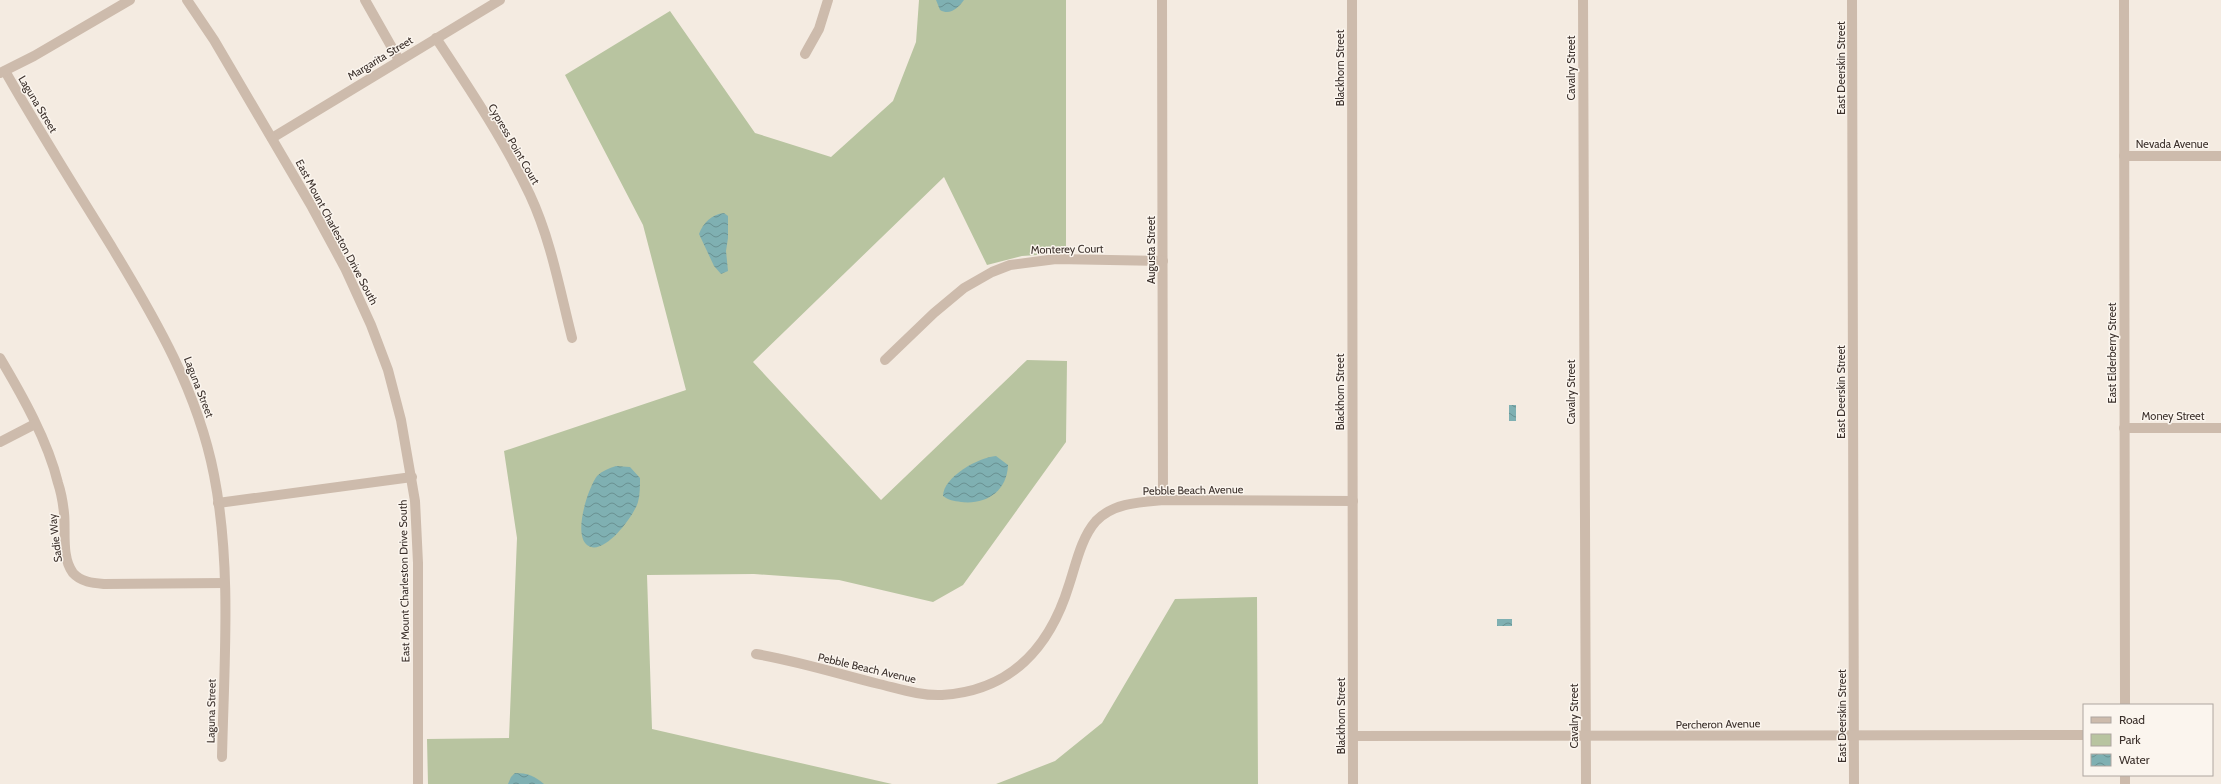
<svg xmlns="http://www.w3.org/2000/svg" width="2221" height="784" viewBox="0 0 2221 784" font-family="Cabin,sans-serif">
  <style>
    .green { fill: #b8c4a0 }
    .water { fill: url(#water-waves) }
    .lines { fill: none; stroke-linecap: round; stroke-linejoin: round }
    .minor { stroke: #cdbbac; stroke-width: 10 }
    .tertiary { stroke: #cdbbac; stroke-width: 10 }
    .labels { text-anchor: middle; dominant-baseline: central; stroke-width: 3; stroke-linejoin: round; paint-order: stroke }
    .street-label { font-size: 11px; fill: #3b302b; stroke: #fbf5ee }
  </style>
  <defs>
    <pattern id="water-waves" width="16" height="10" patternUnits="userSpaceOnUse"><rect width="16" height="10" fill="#7fb0b2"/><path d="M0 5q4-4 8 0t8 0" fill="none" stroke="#699091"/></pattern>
  </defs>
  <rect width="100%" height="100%" fill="#f4ebe1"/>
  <g class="green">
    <path d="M919,0H1066V253L1022,256L987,265L944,177L753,362L881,500L1027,360L1067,361L1066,442L963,585L933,602L839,580L754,574L647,575L652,729L892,784H428L427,739L509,738L517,538L504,451L686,390L643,225L565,75L670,11L755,133L831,157L893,101L916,42Z"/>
    <path d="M1257,597L1258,784H996L1055,761L1102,723L1175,599Z"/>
  </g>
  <g class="water">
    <path d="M936,0H964C958,8 950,16 940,10Z"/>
    <path d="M724,213L728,216V238L726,251L728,271L721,274L714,266L699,234C703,223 712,214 724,213Z"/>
    <rect x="1509" y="405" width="7" height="16"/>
    <path d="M996,456L1008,465C1007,492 985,505 961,502C954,501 948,500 943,496C943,477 979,457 996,456Z"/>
    <path d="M616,466L630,467L640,478C640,486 640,495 638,502C634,516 603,558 587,545C573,534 588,488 597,476C602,471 609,468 616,466Z"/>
    <rect x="1497" y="619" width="15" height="7"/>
    <path d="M515,773C527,773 535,776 544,784H508L511,777Z"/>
  </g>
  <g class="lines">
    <g class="minor">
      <path d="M365,0L399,60"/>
      <path d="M1162,0L1163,500"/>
      <path d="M1352,0L1353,784"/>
      <path d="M1583,0L1586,784"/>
      <path d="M1852,0L1854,784"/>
      <path d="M2124,0L2125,705"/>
      <path d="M436,38C469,88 504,140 530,195C551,240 560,291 572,338"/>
      <path d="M805,54L819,29L828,0"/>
      <path d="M5,71C39,131 76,189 113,249C156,320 198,392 214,475C232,567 224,664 222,757"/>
      <path d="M272,138L500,0"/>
      <path d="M2124,156H2221"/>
      <path d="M0,358C22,395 48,441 58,483C61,492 63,503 64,513C66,531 61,557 73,573C81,582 93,583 104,584L224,583"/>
      <path d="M885,360L934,313L964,288L992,272L1010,265L1056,259L1163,261"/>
      <path d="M2124,428H2221"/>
      <path d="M0,442L35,424"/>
      <path d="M218,503L412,477"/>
      <path d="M756,654C798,661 839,674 879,684C900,689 921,696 942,695C1011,691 1050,647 1069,585C1076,564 1081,538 1096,521C1113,503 1140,502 1163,500L1353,501"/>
      <path d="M1353,736L2084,735"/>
      <path d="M2125,775V784"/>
    </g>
    <g class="tertiary">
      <path d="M187,0L214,40L312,207L345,268L371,325L388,370L401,420L415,501L418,563V784"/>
      <path d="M0,73L34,56L130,0"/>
    </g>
  </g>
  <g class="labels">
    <g class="street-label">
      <text transform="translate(380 58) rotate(-31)">Margarita Street</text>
      <text transform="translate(1340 68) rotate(-90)">Blackhorn Street</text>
      <text transform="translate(1571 68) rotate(-90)">Cavalry Street</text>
      <text transform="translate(1841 68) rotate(-90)">East Deerskin Street</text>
      <text transform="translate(38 104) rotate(59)">Laguna Street</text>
      <text transform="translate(514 144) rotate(60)">Cypress Point Court</text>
      <text x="2172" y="144">Nevada Avenue</text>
      <text transform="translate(337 232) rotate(62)">East Mount Charleston Drive South</text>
      <text transform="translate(1067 249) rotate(-1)">Monterey Court</text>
      <text transform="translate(1151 250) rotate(-90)">Augusta Street</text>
      <text transform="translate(2112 353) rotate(-90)">East Elderberry Street</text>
      <text transform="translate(199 387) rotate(69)">Laguna Street</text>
      <text transform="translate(1340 392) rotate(-90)">Blackhorn Street</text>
      <text transform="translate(1571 392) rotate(-90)">Cavalry Street</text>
      <text transform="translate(1841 392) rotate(-90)">East Deerskin Street</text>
      <text x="2173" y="416">Money Street</text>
      <text transform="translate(1193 490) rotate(-1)">Pebble Beach Avenue</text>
      <text transform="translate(55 538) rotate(-97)">Sadie Way</text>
      <text transform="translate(404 581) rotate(-91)">East Mount Charleston Drive South</text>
      <text transform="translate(867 668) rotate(13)">Pebble Beach Avenue</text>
      <text transform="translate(211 711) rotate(-89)">Laguna Street</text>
      <text transform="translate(1341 716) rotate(-90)">Blackhorn Street</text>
      <text transform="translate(1574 716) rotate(-90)">Cavalry Street</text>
      <text transform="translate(1842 716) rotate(-90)">East Deerskin Street</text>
      <text transform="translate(1718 724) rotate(-1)">Percheron Avenue</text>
    </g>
  </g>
  <rect x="2083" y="704" width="130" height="72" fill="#fbf5ee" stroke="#aea6a0"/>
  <rect x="2091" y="717" width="20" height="6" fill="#cdbbac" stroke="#aea6a0"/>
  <text x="2119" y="724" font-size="12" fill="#3b302b">Road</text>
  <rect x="2091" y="734" width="20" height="12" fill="#b8c4a0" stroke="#aea6a0"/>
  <text x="2119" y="744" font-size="12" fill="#3b302b">Park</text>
  <rect x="2091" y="754" width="20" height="12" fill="url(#water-waves)" stroke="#aea6a0"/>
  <text x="2119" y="764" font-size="12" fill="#3b302b">Water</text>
</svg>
